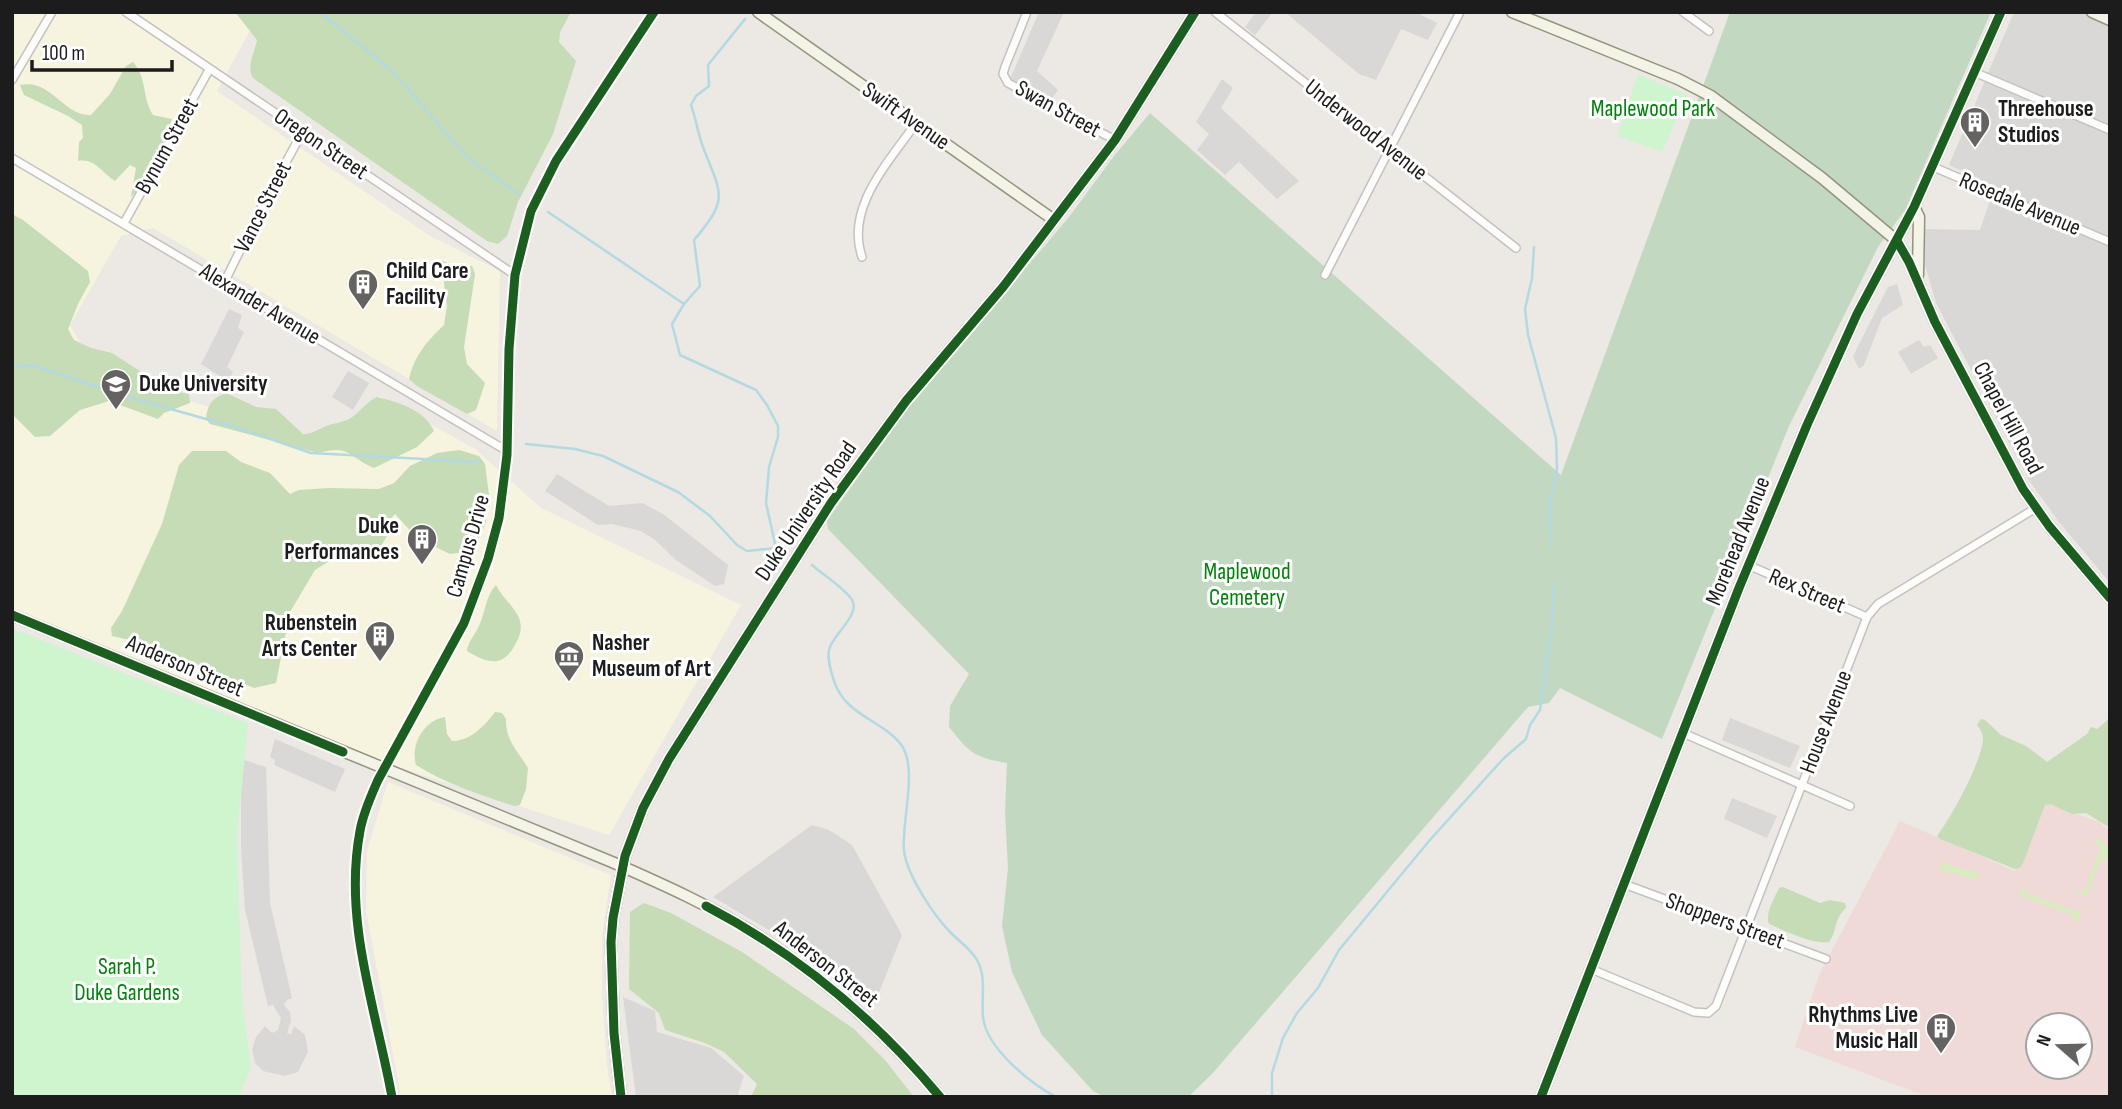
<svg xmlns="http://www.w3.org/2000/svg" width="2122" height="1109" viewBox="0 0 2122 1109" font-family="'Sofia Sans Condensed',sans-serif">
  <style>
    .residential { fill: #dad8d6 }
    .commercial { fill: #efdad7; fill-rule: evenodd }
    .education { fill: #f6f4de }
    .grass { fill: #d8ecbf }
    .forest { fill: #c5dcb6 }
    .cemetery { fill: #c2d8c1 }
    .park { fill: #cff5ce }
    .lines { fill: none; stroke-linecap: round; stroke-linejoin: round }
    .stream { stroke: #b3d9e2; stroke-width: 2.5 }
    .street-casing { stroke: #c4c2c0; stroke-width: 10 }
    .secondary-casing { stroke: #94947c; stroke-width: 13 }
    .street { stroke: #fcfcfb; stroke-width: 7 }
    .secondary { stroke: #f3f3e8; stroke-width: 10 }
    .cycleway-casing { stroke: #fff; stroke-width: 13 }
    .cycleway { stroke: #1b5e20; stroke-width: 9 }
    .labels { text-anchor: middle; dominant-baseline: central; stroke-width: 6; stroke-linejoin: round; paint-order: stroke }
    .street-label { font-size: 23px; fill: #1c1c1c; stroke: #fff }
    .park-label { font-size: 23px; fill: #01830a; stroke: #fff }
    .poi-label { font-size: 23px; font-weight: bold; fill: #1c1c1c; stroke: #fff; text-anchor: start }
  </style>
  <rect width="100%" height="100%" fill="#ece8e4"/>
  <g class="residential">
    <path d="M1039,12H1064L1037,71L1058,90L1050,101L1010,79Z"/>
    <path d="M1256,12H1273L1255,35L1245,27Z"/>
    <path d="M1285,12H1415L1437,23L1428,40L1401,29L1376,80L1359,74Z"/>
    <path d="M2014,12H2110V583L2059,522L2028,479L1936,303L1925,265V229L1980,230L1991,198L1997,188L1949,165Z"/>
    <path d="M1222,79L1233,88L1221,108L1299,181L1277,199L1239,162L1225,175L1197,150L1209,134L1196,122Z"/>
    <path d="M1897,284L1903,305L1882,318L1864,365L1859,369L1853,357L1858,346L1888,287Z"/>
    <path d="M229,309L242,315L238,328L244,332L227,367L233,372L228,381L201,364Z"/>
    <path d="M1919,340L1924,347L1930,345L1938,358L1911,374L1898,352Z"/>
    <path d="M348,371L369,383L353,410L332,397Z"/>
    <path d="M557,474L609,506L642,503L663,514L728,565L724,584L715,586L676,560L655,540L641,531L612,524L598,525L545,491Z"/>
    <path d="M1730,718L1800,746L1790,768L1722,740Z"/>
    <path d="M275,739L345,769L335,792L274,765L275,760L270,757Z"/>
    <path d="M241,759L266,767L270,903L292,998L287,1000L284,1005L290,1012L291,1021L287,1033L291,1034L294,1026L305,1035L308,1052L298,1072L285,1076L263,1071L255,1063L252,1049L256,1037L265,1026L272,1033L278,1030L281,1018L273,1005L268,1006L245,910L241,848Z"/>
    <path d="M1732,798L1777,816L1767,838L1724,819Z"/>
    <path d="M812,825L829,830L852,845L902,935L872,1010L821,966L784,939L713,897Z"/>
    <path d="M623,997L655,1011L657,1032L711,1048L744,1076L737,1097H636Z"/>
  </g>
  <path class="commercial" d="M2043,802L2099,822L2110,831V1097H1928L1795,1047L1819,975L1900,821L2015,871ZM2038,1025H2080V1067H2038Z"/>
  <g class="education">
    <path d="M12,12H243L255,21L217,91L430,236L500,271L497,431L153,228L121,236L70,325L94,367L164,394L341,444L380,396L475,449L541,508L741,605L609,835L373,759L12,612Z"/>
    <path d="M388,782L611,875L602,936V995L607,1066L612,1097H401L366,911L367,850Z"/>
  </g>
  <g class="grass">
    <path d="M2098,838L2109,848L2110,856L2099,863L2087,896L2076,895V892L2084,893L2101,846L2095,843L2096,839Z"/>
    <path d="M1941,862L1978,873L1976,880L1939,869Z"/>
    <path d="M2023,884L2024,892L2077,912L2081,907L2078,922H2074L2075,916L2019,895Z"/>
  </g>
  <g class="forest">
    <path d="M235,12H571L560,32L559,42L576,61L553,134L518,202L507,236L498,244L487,241L253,78C246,67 255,51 257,40Z"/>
    <path d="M133,62C147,77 142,98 153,115L172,119C163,143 150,180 131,197L136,168L130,165L115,181C102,173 95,158 78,161L79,142L83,138L82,125L68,116L24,95L20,85C51,78 63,116 91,115L110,94L126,66Z"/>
    <path d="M12,214L23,220L88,271L90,282L78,304L68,329L74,340L91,348L112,353L169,390L189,394L190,403L164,413L158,419L109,401L80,410L50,436L35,437L12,414Z"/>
    <path d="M441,260L454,266H472L475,274L464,347L467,364L485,383L476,410L467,414L417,386L409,379C414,356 427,341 444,325L447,306Z"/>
    <path d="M226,393L256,407L276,409L303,434C312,434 315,431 324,427C333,423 342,423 351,418C361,411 366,402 377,397C398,402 425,410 434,431L417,447L374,468C348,457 350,444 318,453L210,424L206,419C208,404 211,399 226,393Z"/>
    <path d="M459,450L479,456L485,464L489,495L486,522L480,537L465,552L450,554L417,538L395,514L388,522L387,536L378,551L336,557L315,570L290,612L276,683L254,688L151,645L112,636L111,628L122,611L162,524L179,465L192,451H226L241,462L270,473L290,494L299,490L328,488L379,489L394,483L410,466L437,453Z"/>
    <path d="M496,585C502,598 517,609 520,621C522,629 520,636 516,643C503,668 489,664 467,651C468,641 475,635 479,626C485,613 486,595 496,585Z"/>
    <path d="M495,712L502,713L506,719C505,740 518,751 528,768L526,789L520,805L514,806C481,795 446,784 416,765C410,745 424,720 445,717L447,734L452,741C471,741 484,726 495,712Z"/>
    <path d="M2110,718V828L2086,813L2072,814L2050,804L2045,805L2023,863L2020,868L2015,869L1940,839L1937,836C1952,816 1980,765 1983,740C1983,734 1981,730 1977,725L1981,719L1985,720L2001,735L2026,746L2047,762L2087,734L2091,727L2097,729Z"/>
    <path d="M1783,887L1820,903L1830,900L1845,903L1846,908C1833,920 1838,929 1829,942C1813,945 1785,931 1769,924C1765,913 1774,899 1779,888Z"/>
    <path d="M644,903L671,913L742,952L854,1029L885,1060L914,1097H751L757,1084L724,1052L705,1043L665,1030L659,1013L629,989L630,912Z"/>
  </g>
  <path class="cemetery" d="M1730,12H1991L1905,210L1878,247L1789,426L1662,739L1560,688L1549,703L1528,707L1212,1074L1188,1097H1105L1093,1091L1042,1035L1012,972L1002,926L1008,868L1005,812L1007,763C973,757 970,753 949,727L950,706L969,674L828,529L827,521L910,405L1069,217L1114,156L1150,113L1561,475Z"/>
  <g class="park">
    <path d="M1638,74L1687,95L1662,152L1617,136Z"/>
    <path d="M12,628L248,723L237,837L242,1001L251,1067L239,1097H12Z"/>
  </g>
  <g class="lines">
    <g class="stream">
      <path d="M320,12L392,71L468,158L519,194"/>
      <path d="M1534,247L1532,278L1525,309L1528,335L1556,438L1557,469L1550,504L1551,545"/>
      <path d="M684,304L700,286L694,240C730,198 721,194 703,147C698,134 696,119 691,105L696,96L709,86L708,65L745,19"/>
      <path d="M12,367L32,365L135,399L238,428L311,453L481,462"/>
      <path d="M526,444L575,449L603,456L678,492L710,516L737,545L747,551L776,548L766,503L769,467L778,437V426L767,405L756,390L680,355L672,324L684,304L548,212"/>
      <path d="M812,565C822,574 846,589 852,600C861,615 832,635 829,650C827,660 831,671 834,681C845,716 885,721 902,746C918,770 901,823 904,851C907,875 934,916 951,933C960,942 971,949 977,960C987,978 981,997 983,1017C986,1048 1030,1083 1056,1097"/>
      <path d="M1272,1097V1073L1283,1038L1297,1013L1318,988L1339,950L1429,841L1503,759L1526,739L1530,725L1540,710L1552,626L1554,584"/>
    </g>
    <g class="street-casing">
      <g id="street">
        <path d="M126,12L515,275"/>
        <path d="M1027,12L1005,67L1003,74L1008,83L1115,140"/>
        <path d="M1215,12L1516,248"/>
        <path d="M1683,12L1709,31"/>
        <path d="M1974,72L2110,130"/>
        <path d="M12,80L52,12"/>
        <path d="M12,158L507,451"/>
        <path d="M1931,166L2110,242"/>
        <path d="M124,223L209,70"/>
        <path d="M862,257C845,207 889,162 916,123"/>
        <path d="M1325,275L1460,12"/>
        <path d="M224,283L261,208L303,131"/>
        <path d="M1748,565L1867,617"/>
        <path d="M1683,733L1850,806"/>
        <path d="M1624,884L1826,959"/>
        <path d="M1591,969L1694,1012L1708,1013L1716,1006L1867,617L1878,604L2036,508"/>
        <path d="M392,1097C376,1009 343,921 360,831C363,813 371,796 378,780L464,623L488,559L499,518L507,455L509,349L515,275L531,211L556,161L654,12"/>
      </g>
    </g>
    <g class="secondary-casing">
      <g id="secondary">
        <path d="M758,12L1054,220"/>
        <path d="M1512,12L1678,79L1711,96L1822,178L1897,241L1909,262L1935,322L2023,489L2049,526L2110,598"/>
        <path d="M2092,12L2110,20"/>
        <path d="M1914,207L1919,217L1918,275"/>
        <path d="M12,615L612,862C662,884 714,907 760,937C828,981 888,1035 940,1097"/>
        <path d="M621,1097L614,1033L611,942L613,918L625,856L643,808L669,759L831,503L906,401L1003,287L1115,140L1195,12"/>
        <path d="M1541,1097L1739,588L1807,425L1857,314L1914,207L2001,12"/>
      </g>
    </g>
    <use href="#street" class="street"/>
    <use href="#secondary" class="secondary"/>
    <g class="cycleway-casing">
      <g id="cycleway">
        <path d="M1897,241L1909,262L1935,322L2023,489L2049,526L2110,598"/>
        <path d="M12,615L343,752"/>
        <path d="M706,906C796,953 875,1019 940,1097"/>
        <path d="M392,1097C376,1009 343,921 360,831C363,813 371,796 378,780L464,623L488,559L499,518L507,455L509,349L515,275L531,211L556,161L654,12"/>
        <path d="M621,1097L614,1033L611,942L613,918L625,856L643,808L669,759L831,503L906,401L1003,287L1115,140L1195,12"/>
        <path d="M1541,1097L1739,588L1807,425L1857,314L1914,207L2001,12"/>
      </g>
    </g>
    <use href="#cycleway" class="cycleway"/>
  </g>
  <defs>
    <g id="building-pin" transform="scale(1.575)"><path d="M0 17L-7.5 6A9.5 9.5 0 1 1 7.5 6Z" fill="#656362" stroke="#fff"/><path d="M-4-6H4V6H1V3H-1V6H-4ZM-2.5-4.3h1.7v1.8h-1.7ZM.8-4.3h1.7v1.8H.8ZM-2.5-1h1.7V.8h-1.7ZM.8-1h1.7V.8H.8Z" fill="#fff"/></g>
    <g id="university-pin" transform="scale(1.575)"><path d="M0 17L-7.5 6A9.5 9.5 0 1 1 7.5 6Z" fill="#656362" stroke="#fff"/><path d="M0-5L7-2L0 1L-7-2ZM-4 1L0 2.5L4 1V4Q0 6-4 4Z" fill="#fff"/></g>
    <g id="museum-pin" transform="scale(1.575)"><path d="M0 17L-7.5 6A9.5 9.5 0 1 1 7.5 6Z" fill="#656362" stroke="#fff"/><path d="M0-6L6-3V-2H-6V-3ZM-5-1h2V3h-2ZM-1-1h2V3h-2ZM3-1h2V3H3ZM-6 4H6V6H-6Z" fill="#fff"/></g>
  </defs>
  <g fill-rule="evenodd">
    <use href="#building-pin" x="1975" y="122"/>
    <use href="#building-pin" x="363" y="284"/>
    <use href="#university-pin" x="116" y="384"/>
    <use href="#building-pin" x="422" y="539"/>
    <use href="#building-pin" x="380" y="636"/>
    <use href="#museum-pin" x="569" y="656"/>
    <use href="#building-pin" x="1941" y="1028"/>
  </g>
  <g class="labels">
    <g class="street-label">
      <text transform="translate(1058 109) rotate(29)">Swan Street</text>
      <text transform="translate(906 116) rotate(35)">Swift Avenue</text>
      <text transform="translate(1366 130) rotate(38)">Underwood Avenue</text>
      <text transform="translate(321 144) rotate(34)">Oregon Street</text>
      <text transform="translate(167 146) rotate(-61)">Bynum Street</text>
      <text transform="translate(2020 204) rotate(23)">Rosedale Avenue</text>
      <text transform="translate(263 207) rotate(-63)">Vance Street</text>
      <text transform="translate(260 304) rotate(31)">Alexander Avenue</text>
      <text transform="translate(2008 418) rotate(62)">Chapel Hill Road</text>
      <text transform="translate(806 511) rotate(-56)">Duke University Road</text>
      <text transform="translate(1738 541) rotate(-68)">Morehead Avenue</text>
      <text transform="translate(468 546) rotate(-74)">Campus Drive</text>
      <text transform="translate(1807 591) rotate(23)">Rex Street</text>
      <text transform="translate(185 666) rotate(23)">Anderson Street</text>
      <text transform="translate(1826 722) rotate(-69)">House Avenue</text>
      <text transform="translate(1725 921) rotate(20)">Shoppers Street</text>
      <text transform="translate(826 964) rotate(38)">Anderson Street</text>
    </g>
    <g class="park-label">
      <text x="1653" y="109">Maplewood Park</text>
      <text x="1247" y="572">Maplewood<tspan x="1247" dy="26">Cemetery</tspan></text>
      <text x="127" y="967">Sarah P.<tspan x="127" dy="26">Duke Gardens</tspan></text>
    </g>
    <g class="poi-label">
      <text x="1998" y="109">Threehouse<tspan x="1998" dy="26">Studios</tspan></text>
      <text x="386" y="271">Child Care<tspan x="386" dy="26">Facility</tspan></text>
      <text x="139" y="384">Duke University</text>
      <text x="399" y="526" text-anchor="end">Duke<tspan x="399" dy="26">Performances</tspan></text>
      <text x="357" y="623" text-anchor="end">Rubenstein<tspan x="357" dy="26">Arts Center</tspan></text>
      <text x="592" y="643">Nasher<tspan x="592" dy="26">Museum of Art</tspan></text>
      <text x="1918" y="1015" text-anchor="end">Rhythms Live<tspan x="1918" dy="26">Music Hall</tspan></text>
    </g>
  </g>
  <rect width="2122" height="1109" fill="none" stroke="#1c1c1c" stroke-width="28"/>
  <g transform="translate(2059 1046) rotate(290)"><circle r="33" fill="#ffffff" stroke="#a4a4a4" stroke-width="2"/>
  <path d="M0-5L12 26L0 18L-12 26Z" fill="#656362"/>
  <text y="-10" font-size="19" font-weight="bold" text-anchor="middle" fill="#1c1c1c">N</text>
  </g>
  <path d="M32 60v10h140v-10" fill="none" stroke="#1c1c1c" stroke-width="3.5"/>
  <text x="42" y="60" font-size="21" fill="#1c1c1c" stroke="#ffffff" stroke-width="5" paint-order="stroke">100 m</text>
</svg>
